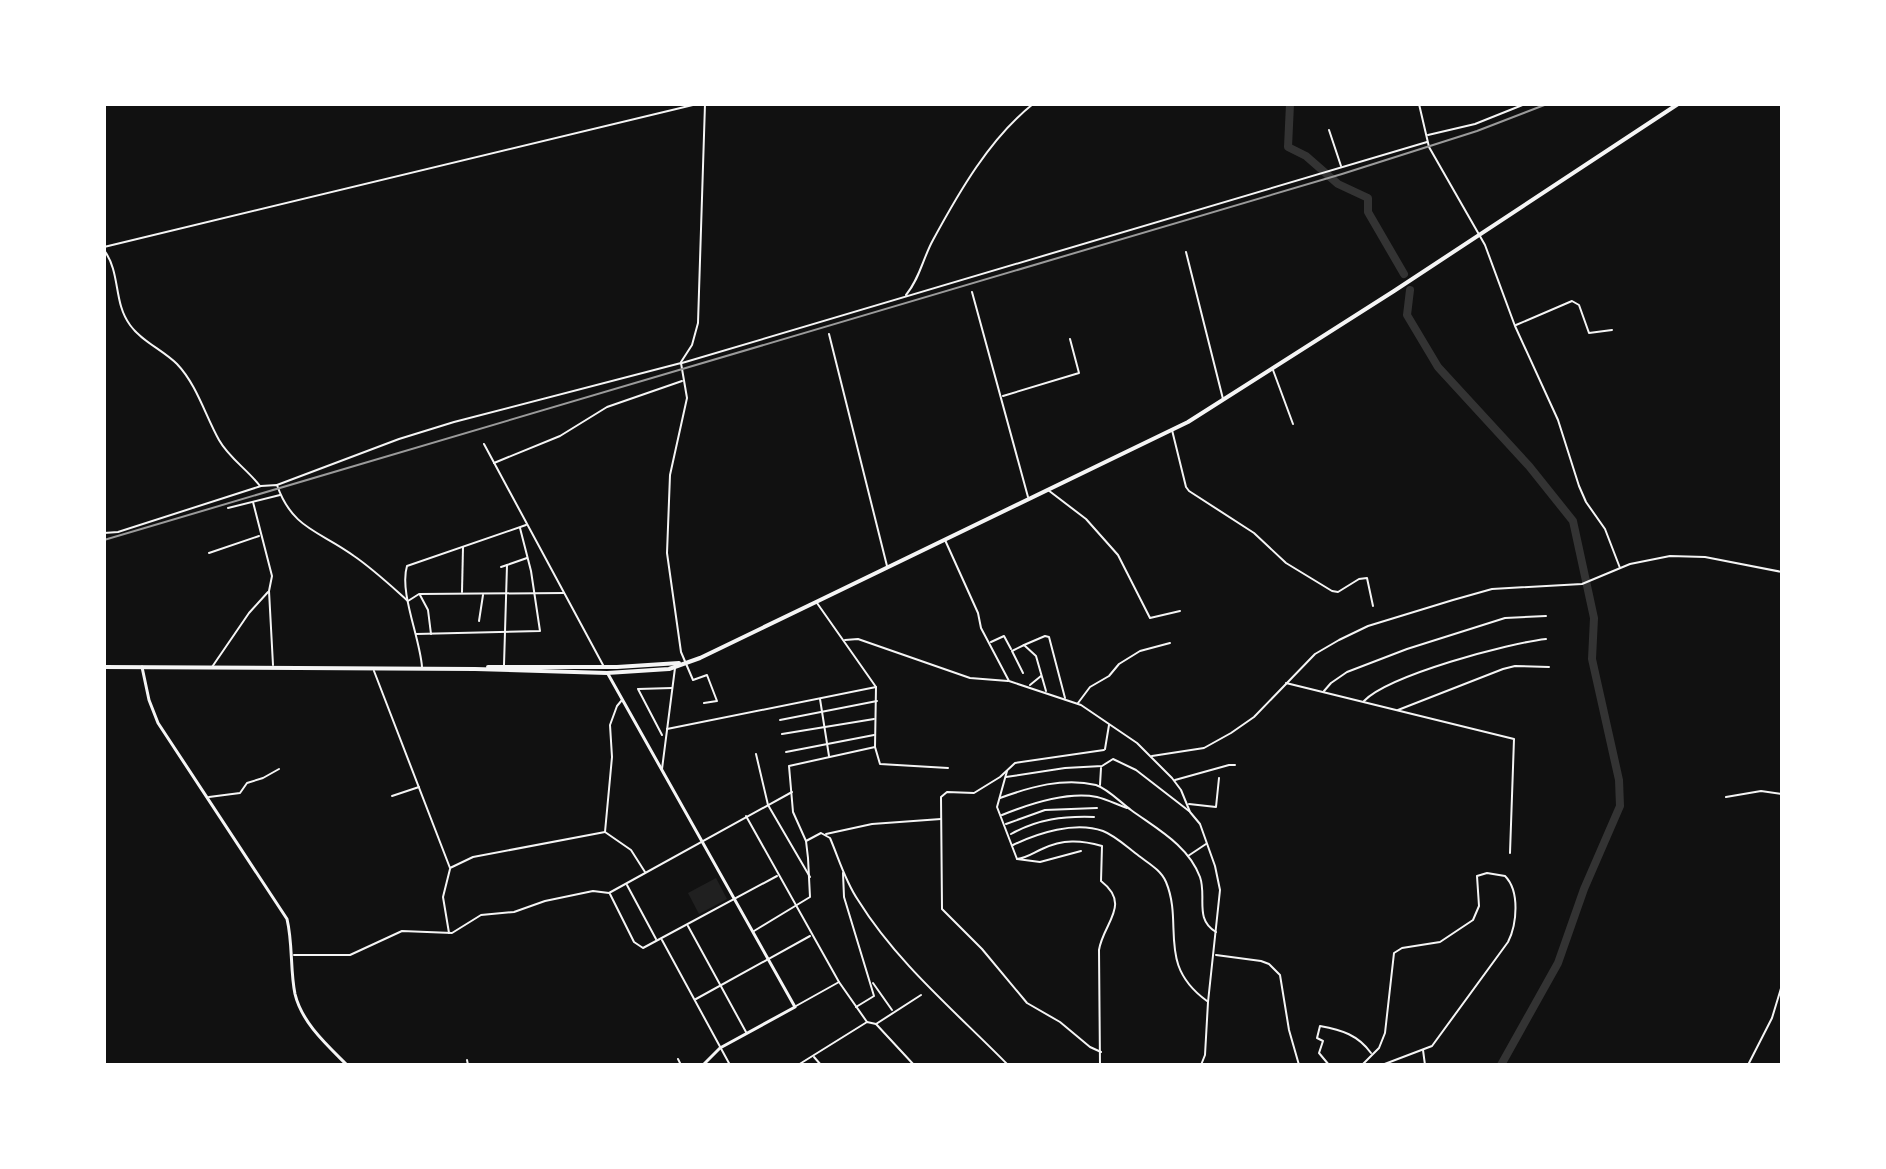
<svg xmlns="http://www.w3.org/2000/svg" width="1886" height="1169" viewBox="0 0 1886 1169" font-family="Manrope,sans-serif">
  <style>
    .green { fill: #202020 }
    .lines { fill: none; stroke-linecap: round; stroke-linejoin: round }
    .river { stroke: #333; stroke-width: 8 }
    .pedestrian { stroke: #f5f5f5; stroke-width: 2 }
    .minor { stroke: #f5f5f5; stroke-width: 2 }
    .tertiary { stroke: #f5f5f5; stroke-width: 3 }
    .secondary { stroke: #f5f5f5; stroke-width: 3 }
    .primary { stroke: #f5f5f5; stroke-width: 4 }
    .rail { stroke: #9a9a9a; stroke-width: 2 }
  </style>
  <rect width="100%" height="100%" fill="#111"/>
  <path class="green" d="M716,878L727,899L699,914L688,893Z"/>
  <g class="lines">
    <g class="river">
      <path d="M1290,104L1288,147L1306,156L1338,184L1368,198V212L1404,274"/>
      <path d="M1410,290L1407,315L1438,367L1529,466L1573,521L1594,618L1592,659L1619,780L1620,806L1584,889L1558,963L1501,1065"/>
    </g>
    <path class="pedestrian" d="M420,595L428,610L431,634"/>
    <g class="minor">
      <path d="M1419,104L1429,147L1485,245L1515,326L1558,420L1579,486L1586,502L1605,529L1620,568"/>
      <path d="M1742,104H1754"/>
      <path d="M1329,130L1341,166"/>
      <path d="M1428,135L1475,124L1525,104"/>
      <path d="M104,247L697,104"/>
      <path d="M104,250C121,273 113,302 130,325C141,341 163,350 177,364C197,385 205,415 219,440C229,458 247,469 260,486"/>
      <path d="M1186,252L1223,399"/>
      <path d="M972,292L1028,497"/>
      <path d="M906,295C920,278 923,258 933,240C959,192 990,138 1033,104"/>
      <path d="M1516,325L1572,301L1579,305L1589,333L1612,330"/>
      <path d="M829,334L887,566"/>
      <path d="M681,362L692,345L698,323L705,104"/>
      <path d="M682,363L1427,142"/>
      <path d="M1273,370L1293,424"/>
      <path d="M1003,396L1079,373L1070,339"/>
      <path d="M1172,430L1186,487L1189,491L1254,533L1286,563L1332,591L1338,592L1359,579L1367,578L1373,606"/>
      <path d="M484,444L603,665"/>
      <path d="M494,463L560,436L607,407L682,381"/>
      <path d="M277,485L399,439L454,422L681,363L687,398L670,475L667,553L681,652L693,680L707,675L717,701L704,703"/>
      <path d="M1048,490L1086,519L1118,555L1150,618L1180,611"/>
      <path d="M253,502L272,576L269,591L273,665"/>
      <path d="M228,508L280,495"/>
      <path d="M104,533L118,532L261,486L277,485C292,529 320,531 354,556C373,569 390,585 408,601L419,594L564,593"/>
      <path d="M945,540L978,613L981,628L1009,681L1081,705L1137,743L1172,778L1181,790L1190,812L1200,824L1215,866L1220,890L1208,1002L1205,1055L1201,1065"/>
      <path d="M209,553L259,536"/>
      <path d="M507,565L527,558"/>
      <path d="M501,567L507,565L504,665"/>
      <path d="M462,592L463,547"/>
      <path d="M817,603L876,687L875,747L880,764L948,768"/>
      <path d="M479,621L483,595"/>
      <path d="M416,634L540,631L531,571L520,528"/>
      <path d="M845,640L858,639L970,678L1008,681"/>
      <path d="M991,642L1004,636L1011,649"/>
      <path d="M1024,645L1045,636L1049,637L1065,698"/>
      <path d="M212,667L249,613L268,592"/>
      <path d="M422,667C420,638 399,592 407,566L526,525"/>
      <path d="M374,671L450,868L473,857L605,832"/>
      <path d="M1023,673L1012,651L1024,645L1036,656L1046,691"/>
      <path d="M1286,683L1514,739L1510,853"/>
      <path d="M1030,685L1041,676"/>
      <path d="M1324,691L1331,683L1347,672L1407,649L1505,618L1546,616"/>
      <path d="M820,699L829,756"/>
      <path d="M622,700L617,706L610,725L612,757L605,832L631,850L645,872"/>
      <path d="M1364,701C1389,675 1509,643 1546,639"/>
      <path d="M1078,703L1090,687L1109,676L1119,664L1140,651L1170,643"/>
      <path d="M1398,710L1503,669L1515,666L1549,667"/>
      <path d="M780,720L877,701"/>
      <path d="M667,729L876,687"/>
      <path d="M782,734L874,719"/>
      <path d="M662,735L638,689L672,688"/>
      <path d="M1105,749L1109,725"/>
      <path d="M786,752L874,735"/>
      <path d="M756,754L768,805L810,877"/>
      <path d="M1152,756L1204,748L1231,733L1254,717L1315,654L1339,640L1368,626L1453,600L1492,589L1582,584L1630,564L1670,556L1705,557L1782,572"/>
      <path d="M662,769L675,668"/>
      <path d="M1007,771L997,807L1017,859"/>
      <path d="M1006,777L1065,768L1102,766L1113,759L1136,770L1189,811"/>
      <path d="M1175,780L1229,765H1235"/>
      <path d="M1100,785L1101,768"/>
      <path d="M392,796L419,787"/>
      <path d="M209,797L240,793L247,783L263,778L279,769"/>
      <path d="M1726,797L1761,791L1782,794"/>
      <path d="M1000,798C1030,787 1064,777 1096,785C1108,789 1120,802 1131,810C1157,829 1188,845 1200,877C1207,897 1194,919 1216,932"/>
      <path d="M1189,804L1216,807L1219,778"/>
      <path d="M1002,815C1029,804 1067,791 1097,797C1106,799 1118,805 1127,808"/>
      <path d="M746,816L839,982L867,1022"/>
      <path d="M1006,824L1045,810L1097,808"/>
      <path d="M826,834L872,824L941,819"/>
      <path d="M1011,834C1038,819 1063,816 1094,817"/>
      <path d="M806,841L821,833L830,838C839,859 845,881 858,900C897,963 956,1012 1008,1065"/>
      <path d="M1013,845C1038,833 1075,821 1103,831C1116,836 1128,848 1139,856C1148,863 1161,870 1166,882C1184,925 1156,964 1207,1001"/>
      <path d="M1081,851L1040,862L1017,859C1027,858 1033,853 1042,849C1063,839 1081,840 1102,846L1101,881C1132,905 1103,923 1099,950L1100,1065"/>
      <path d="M1188,856L1206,844"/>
      <path d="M843,873L844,897L874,996L856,1007"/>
      <path d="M627,885L656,939"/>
      <path d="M610,894L634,942L643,948L777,876"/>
      <path d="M688,926L746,1032"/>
      <path d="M754,931L810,897L808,858L806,841L793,812L789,766L875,747"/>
      <path d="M449,933L443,897L450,869"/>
      <path d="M662,940L730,1065"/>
      <path d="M294,955H350L402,931L452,933L481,915L514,912L545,901L593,891L609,893L792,792"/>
      <path d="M1216,955L1261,961L1269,964L1280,975L1289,1030L1299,1065"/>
      <path d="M873,983L892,1010"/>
      <path d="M696,999L810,936"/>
      <path d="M796,1006L839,982"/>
      <path d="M876,1024L921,995"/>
      <path d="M1423,1050L1425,1065"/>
      <path d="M1101,1052L1090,1047L1060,1022L1027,1003L982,949L942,909L941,797L947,792L974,793L1000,777L1015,763L1104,750"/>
      <path d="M814,1057L821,1065"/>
      <path d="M678,1059L681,1065"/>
      <path d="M467,1060L468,1065"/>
      <path d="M798,1065L867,1022L876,1024L914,1065"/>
      <path d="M1329,1065L1319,1053L1323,1041L1317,1038L1320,1026C1342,1030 1358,1035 1371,1053"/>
      <path d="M1362,1065L1379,1048L1385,1033L1394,953L1402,948L1440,942L1473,920L1479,906L1477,876L1487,873L1505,876C1520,891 1517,924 1508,942L1432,1046L1382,1065"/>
      <path d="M1748,1065L1772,1018L1782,985"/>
    </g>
    <path class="tertiary" d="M142,667L149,700L158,723L287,919C293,944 290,970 295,994C302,1023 327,1045 347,1065"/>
    <path class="secondary" d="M608,674L795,1007L720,1048L703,1065"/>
    <g class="primary">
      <path d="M104,667L475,669L607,673L669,669L700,658L816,602L1188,422L1394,291L1678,104"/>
      <path d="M488,667H617L679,663"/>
    </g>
    <path class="rail" d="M104,540L1342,174L1477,131L1547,104"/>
  </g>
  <rect width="1886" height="1169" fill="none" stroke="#ffffff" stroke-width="212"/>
</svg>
